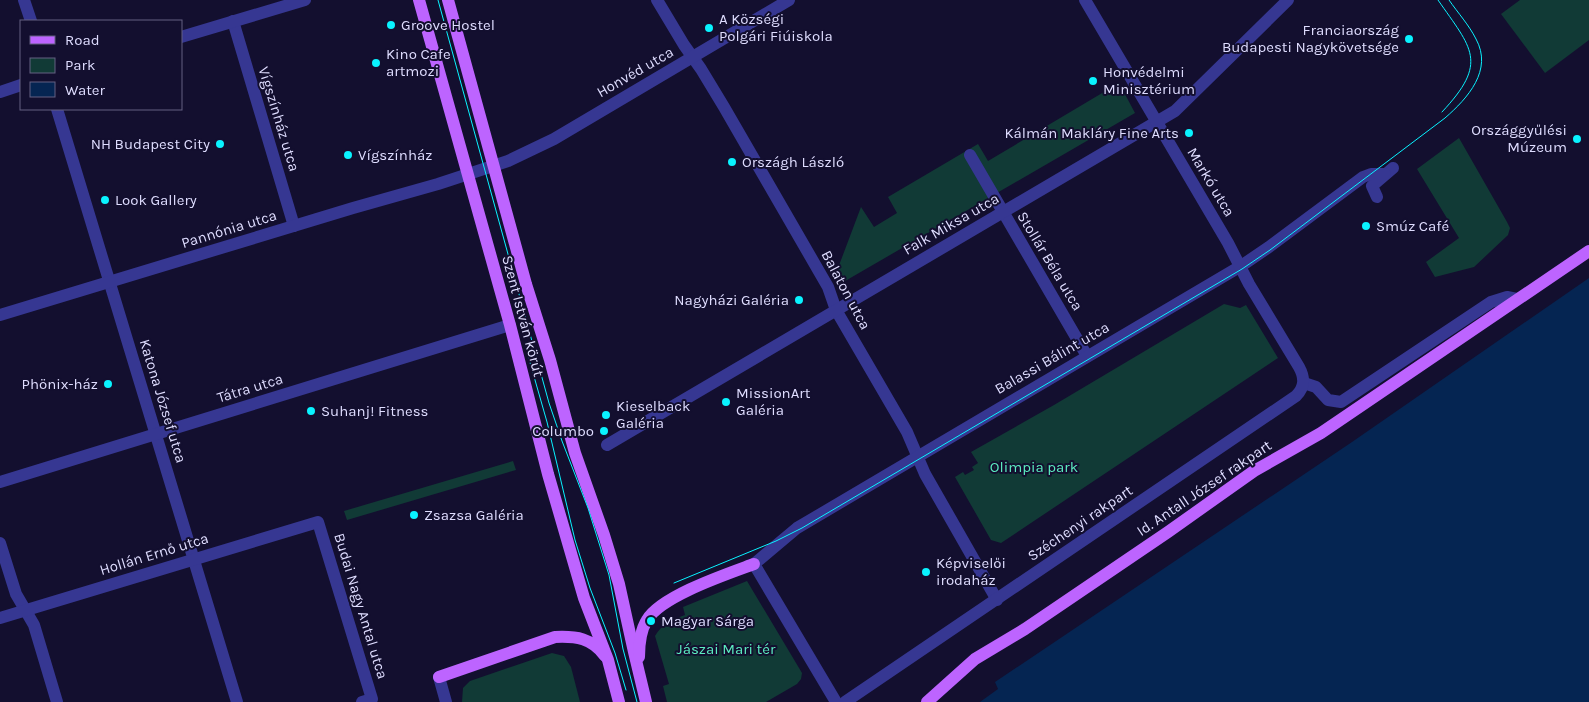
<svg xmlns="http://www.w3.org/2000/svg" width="1589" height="702" viewBox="0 0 1589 702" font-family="Karla,sans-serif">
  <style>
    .green { fill: #113a36 }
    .water { fill: #052552 }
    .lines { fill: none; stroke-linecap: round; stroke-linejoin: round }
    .minor { stroke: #363792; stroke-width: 12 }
    .major { stroke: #bd64ff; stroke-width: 12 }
    .tram { stroke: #09f3ff; stroke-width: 1 }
    .poi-dot { fill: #09f3ff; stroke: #130f2f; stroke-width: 2 }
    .labels { text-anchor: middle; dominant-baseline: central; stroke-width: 4; stroke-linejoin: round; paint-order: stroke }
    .poi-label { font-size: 15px; fill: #dfddff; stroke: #130f2f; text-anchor: start }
    .street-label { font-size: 15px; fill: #dfddff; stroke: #130f2f }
    .park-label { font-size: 15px; fill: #5cedc1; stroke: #130f2f }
  </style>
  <rect width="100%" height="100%" fill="#130f2f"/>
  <g class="green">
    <path d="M1520,0H1589V40L1545,73L1501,14Z"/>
    <path d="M1119,83L1135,113L840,284L835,276L861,207L874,227L897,213L888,197L978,144L988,161Z"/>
    <path d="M1459,138L1507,222L1510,228L1508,235L1474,267L1435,277L1426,262L1459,238L1417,169Z"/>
    <path d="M1224,304L1240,308L1246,305L1278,358L1001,543L991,540L955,477L963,472L965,475L974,470L972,467L978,463L971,452L1054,405Z"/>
    <path d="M513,461L516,470L347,520L344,511Z"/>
    <path d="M747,581L802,673L801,679L797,684L766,702H667L663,686L669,684L655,636C662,624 672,620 685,615L683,607Z"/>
    <path d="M552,653L564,656L571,667L580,702H462L463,688L470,681Z"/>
  </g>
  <path class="water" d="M1589,278V702H980L998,689L995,682L1352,442Z"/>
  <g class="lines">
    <g class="minor">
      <path d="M24,0L31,21"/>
      <path d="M657,0L684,45L701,69L724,107L828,287L836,310L907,432L925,474L997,600"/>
      <path d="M233,21L294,226"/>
      <path d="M181,37L305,0"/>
      <path d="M0,92L21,85"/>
      <path d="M57,109L237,702"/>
      <path d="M970,155L1087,356"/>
      <path d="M1377,197L1372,186L1393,168"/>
      <path d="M0,315L353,208L438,184L508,161L554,139L789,0"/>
      <path d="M1304,383L1316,387L1328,400L1341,402L1491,302L1507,297L1517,299"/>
      <path d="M607,445L1175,111L1288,0"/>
      <path d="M0,482L510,325"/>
      <path d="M0,543L16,594L34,625L57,702"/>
      <path d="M0,618L318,522L372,699L362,702"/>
      <path d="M439,677L446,702"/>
      <path d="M836,702L754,564L797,528L1241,266L1269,247L1363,177L1371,174H1385"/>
      <path d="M845,702L1296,396C1305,387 1305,378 1299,367L1249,284L1228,243L1085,0"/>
    </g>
    <g class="major">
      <path d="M419,0L510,325L548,474L584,598L608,660L619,702"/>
      <path d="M448,0L526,284L550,360L575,453L604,535L619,584L634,652L646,702"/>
      <path d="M639,657C639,644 640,631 647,620C661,596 727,574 754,564"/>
      <path d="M439,677L555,637C576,636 592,638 605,656"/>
      <path d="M927,702L975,659L1025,629L1168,532L1254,471L1321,433L1589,251"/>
    </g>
    <g class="tram">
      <path d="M438,0L549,403L562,441L588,508L609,575L623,649L637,702"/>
      <path d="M1438,0C1472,49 1489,62 1442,112"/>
      <path d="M525,345L547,422L575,540L590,588L615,653L626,690"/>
      <path d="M674,583L776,541L802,528L1242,269L1270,250L1445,118C1468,98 1493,70 1476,39C1469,25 1458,13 1449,0"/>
    </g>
  </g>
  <g class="poi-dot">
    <circle cx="391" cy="25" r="5"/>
    <circle cx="709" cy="28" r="5"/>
    <circle cx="1409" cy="39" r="5"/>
    <circle cx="376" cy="63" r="5"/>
    <circle cx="1093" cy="81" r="5"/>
    <circle cx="1189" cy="133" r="5"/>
    <circle cx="1577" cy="139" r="5"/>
    <circle cx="220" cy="144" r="5"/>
    <circle cx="348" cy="155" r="5"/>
    <circle cx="732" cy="162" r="5"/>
    <circle cx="105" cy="200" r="5"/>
    <circle cx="1366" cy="226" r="5"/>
    <circle cx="799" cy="300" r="5"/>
    <circle cx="108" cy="384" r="5"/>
    <circle cx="726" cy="402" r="5"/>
    <circle cx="311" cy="411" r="5"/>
    <circle cx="606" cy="415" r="5"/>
    <circle cx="604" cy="431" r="5"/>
    <circle cx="414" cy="515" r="5"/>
    <circle cx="926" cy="572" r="5"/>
    <circle cx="651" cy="621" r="5"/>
  </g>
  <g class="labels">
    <g class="poi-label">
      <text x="719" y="19">A Községi<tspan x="719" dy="17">Polgári Fiúiskola</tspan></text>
      <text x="401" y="25">Groove Hostel</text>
      <text x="1399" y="30" text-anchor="end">Franciaország<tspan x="1399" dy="17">Budapesti Nagykövetsége</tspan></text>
      <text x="386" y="54">Kino Cafe<tspan x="386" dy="17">artmozi</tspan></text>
      <text x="1103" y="72">Honvédelmi<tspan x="1103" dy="17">Minisztérium</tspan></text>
      <text x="1567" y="130" text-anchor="end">Országgyűlési<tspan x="1567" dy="17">Múzeum</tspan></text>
      <text x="1179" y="133" text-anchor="end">Kálmán Makláry Fine Arts</text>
      <text x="210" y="144" text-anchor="end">NH Budapest City</text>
      <text x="358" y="155">Vígszínház</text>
      <text x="742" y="162">Országh László</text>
      <text x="115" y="200">Look Gallery</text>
      <text x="1376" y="226">Smúz Café</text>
      <text x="789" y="300" text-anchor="end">Nagyházi Galéria</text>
      <text x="98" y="384" text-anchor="end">Phönix-ház</text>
      <text x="736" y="393">MissionArt<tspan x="736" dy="17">Galéria</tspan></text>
      <text x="616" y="406">Kieselback<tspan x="616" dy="17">Galéria</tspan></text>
      <text x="321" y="411">Suhanj! Fitness</text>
      <text x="594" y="431" text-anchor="end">Columbo</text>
      <text x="424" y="515">Zsazsa Galéria</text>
      <text x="936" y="563">Képviselői<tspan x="936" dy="17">irodaház</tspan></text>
      <text x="661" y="621">Magyar Sárga</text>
    </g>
    <g class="street-label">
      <text transform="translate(635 72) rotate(-30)">Honvéd utca</text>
      <text transform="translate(279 119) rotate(73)">Vígszínház utca</text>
      <text transform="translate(1211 182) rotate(59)">Markó utca</text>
      <text transform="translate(951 224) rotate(-30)">Falk Miksa utca</text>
      <text transform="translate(229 229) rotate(-17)">Pannónia utca</text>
      <text transform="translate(1050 261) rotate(59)">Stollár Béla utca</text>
      <text transform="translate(846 290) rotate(62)">Balaton utca</text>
      <text transform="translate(523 316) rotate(75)">Szent István körút</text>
      <text transform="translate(1052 358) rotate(-30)">Balassi Bálint utca</text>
      <text transform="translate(250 388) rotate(-17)">Tátra utca</text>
      <text transform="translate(163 401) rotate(73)">Katona József utca</text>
      <text transform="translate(1204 488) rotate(-34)">Id. Antall József rakpart</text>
      <text transform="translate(1080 523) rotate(-34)">Széchenyi rakpart</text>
      <text transform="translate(154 554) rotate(-17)">Hollán Ernő utca</text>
      <text transform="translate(361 606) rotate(73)">Budai Nagy Antal utca</text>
    </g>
    <g class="park-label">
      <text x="1034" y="467">Olimpia park</text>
      <text x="726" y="649">Jászai Mari tér</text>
    </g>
  </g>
  <rect x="20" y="20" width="162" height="90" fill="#130f2f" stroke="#656182"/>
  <rect x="30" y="36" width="25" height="8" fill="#bd64ff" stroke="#656182"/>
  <text x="65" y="45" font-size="15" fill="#dfddff">Road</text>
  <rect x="30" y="58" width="25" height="15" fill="#113a36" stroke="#656182"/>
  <text x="65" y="70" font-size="15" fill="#dfddff">Park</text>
  <rect x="30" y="82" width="25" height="15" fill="#052552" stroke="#656182"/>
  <text x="65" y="95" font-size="15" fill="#dfddff">Water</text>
</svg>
